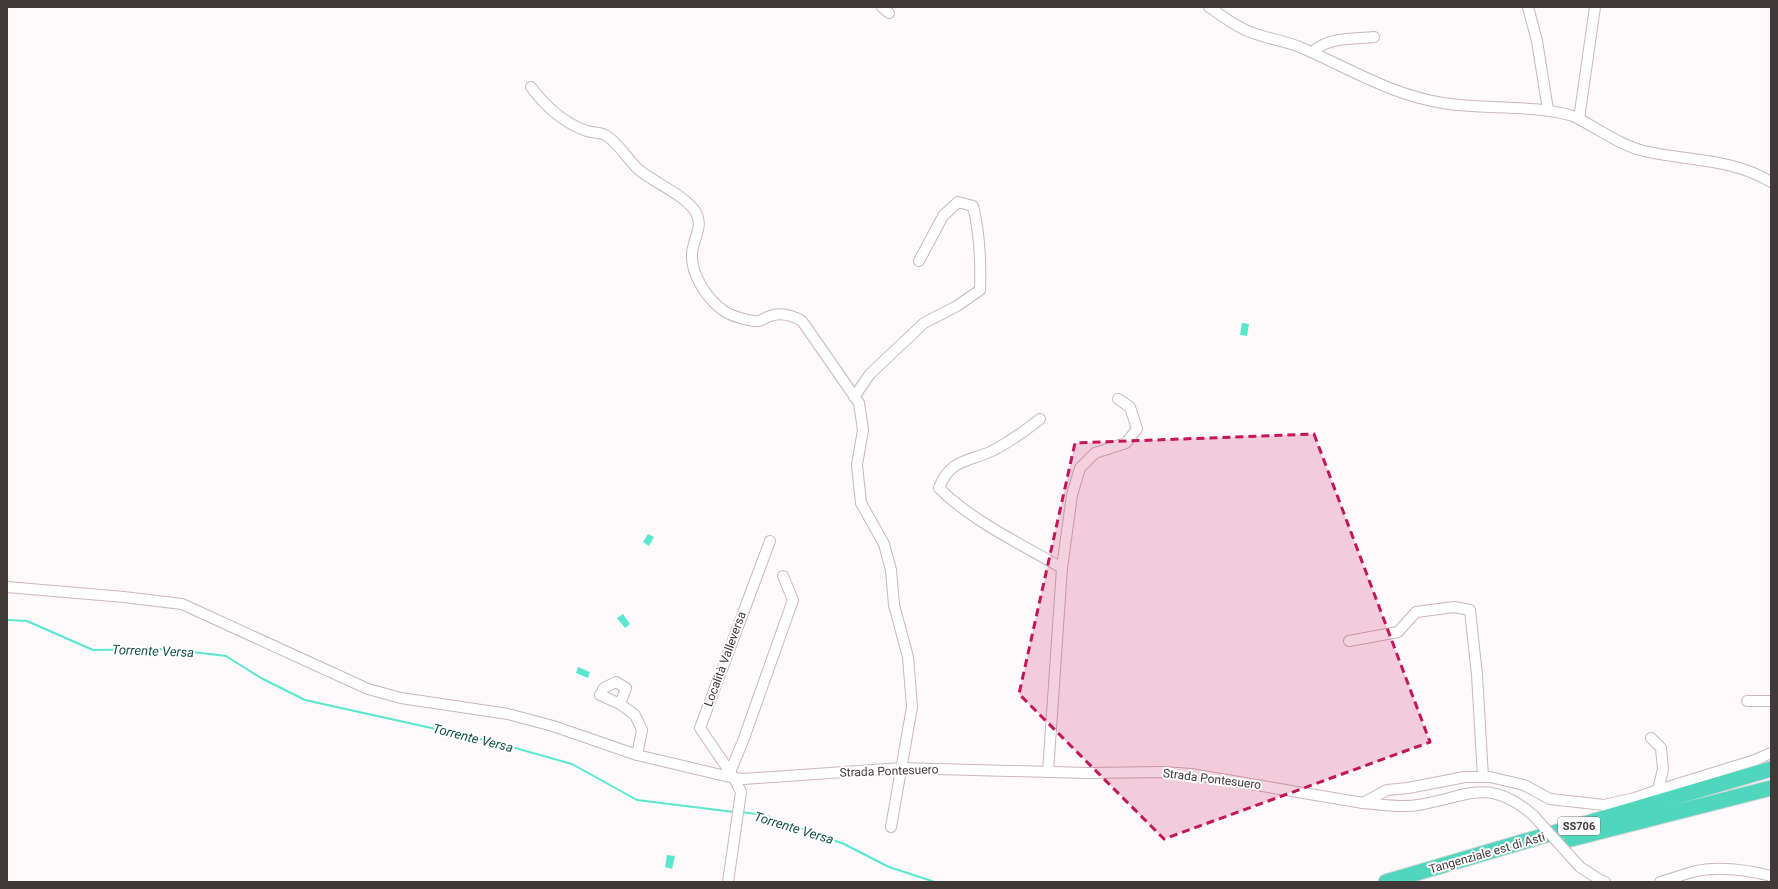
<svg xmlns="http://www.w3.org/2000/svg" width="1778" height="889" viewBox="0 0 1778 889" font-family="Roboto,sans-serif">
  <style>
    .water { fill: #59e8ce }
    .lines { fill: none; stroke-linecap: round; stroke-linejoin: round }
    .stream { stroke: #59e8ce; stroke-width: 2 }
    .minor-casing { stroke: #cbb7ba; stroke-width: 12 }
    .highway-casing { stroke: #d9d7d7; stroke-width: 17 }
    .minor { stroke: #fff; stroke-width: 10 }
    .highway { stroke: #51d6be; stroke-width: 15 }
    .minor-bridge-casing { stroke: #cbb7ba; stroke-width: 12; stroke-linecap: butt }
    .minor-bridge { stroke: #fff; stroke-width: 10 }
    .marked { fill: #c2185b; fill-opacity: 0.2; stroke: #c2185b; stroke-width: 3; stroke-dasharray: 8 5; stroke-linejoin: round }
    .labels { text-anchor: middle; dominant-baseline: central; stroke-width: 4; stroke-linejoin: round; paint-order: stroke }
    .shield { fill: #fff; stroke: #797474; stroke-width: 1 }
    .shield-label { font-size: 11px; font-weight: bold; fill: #403839 }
    .street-label { font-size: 12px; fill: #403839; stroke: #fff }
    .water-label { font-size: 13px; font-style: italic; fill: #135046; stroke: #fff }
  </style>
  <rect width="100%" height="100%" fill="#fef9fa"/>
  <g class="water">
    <path d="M1242,323L1249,324L1247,336L1240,335Z"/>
    <path d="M648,534L654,537L649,546L643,542Z"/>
    <path d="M623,614L630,624L625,628L617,618Z"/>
    <path d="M578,667L590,672L588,678L576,673Z"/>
    <path d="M667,855L675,856L672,869L665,867Z"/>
  </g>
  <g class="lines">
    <g class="stream">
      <path d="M7,620L27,621L93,650L168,649L226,656L261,678L305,700L490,741L572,764L637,800L734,812"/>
      <path d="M741,812L764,815L844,844L889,867L935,882"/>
    </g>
    <g class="minor-casing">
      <g id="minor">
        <path d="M882,7L889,13"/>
        <path d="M1209,7C1223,16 1237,28 1253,33C1269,39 1286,41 1302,48C1351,69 1389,94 1443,103C1486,110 1530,104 1573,116C1596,127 1619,145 1644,151C1687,161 1732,158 1771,182"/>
        <path d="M1528,7L1537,41L1548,110"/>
        <path d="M1318,55L1316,49C1332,37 1355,39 1374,37"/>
        <path d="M531,87C546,107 563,123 587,131C593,133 600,132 605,135C617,141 628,160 639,170C655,183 683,194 695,211C705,226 692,240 692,255C691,275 708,300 724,311C731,316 751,322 759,321C763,320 766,317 770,316C781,312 792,315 802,321L859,403L863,430L857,465L861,503L884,544L891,570L894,605L908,657L912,707L891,827"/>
        <path d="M1579,119L1595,7"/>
        <path d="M854,397L870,374L924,323L957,306L980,290C981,261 980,234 973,206L958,202L943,216L919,261"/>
        <path d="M1040,419C1025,431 1011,441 994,450C970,462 950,458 939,488C970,520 1023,545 1062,568"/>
        <path d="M7,587L124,597L182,604L368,689L401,698L508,714L553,726L637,755L734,778L744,779L901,768L1087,773L1163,772L1191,774L1363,803C1381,804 1401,808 1418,805C1468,797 1487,776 1533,815"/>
        <path d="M1349,641L1398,632L1416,612L1454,607L1470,610L1477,675L1483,777"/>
        <path d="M1747,701H1771"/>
        <path d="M620,704L600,695L604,688L616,682L626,688L620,704L635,715L642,730L637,755"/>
        <path d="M1651,738L1661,748L1663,769L1658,790"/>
        <path d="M730,772L743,741L793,600L783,576"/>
        <path d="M1048,772L1062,568L1072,495L1080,468L1095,453L1126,443L1137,429L1130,407L1118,399"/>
        <path d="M1363,803L1387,790L1408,788L1465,777H1490L1524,785L1550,799L1604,805L1635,798L1658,790L1755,760L1771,753"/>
        <path d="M1580,867L1600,880L1605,882"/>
        <path d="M728,882L741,792L734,778L700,728L770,541"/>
        <path d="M1660,882C1672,879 1684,874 1696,871C1720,866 1748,870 1771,876"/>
      </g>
    </g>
    <g class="highway-casing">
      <g id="highway">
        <path d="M1571,839L1771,788"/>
        <path d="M1386,882L1771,769"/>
      </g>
    </g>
    <use href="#minor" class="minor"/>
    <use href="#highway" class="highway"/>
    <g class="minor-bridge-casing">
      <path id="minor-bridge" d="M1533,815L1580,867"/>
    </g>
    <use href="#minor-bridge" class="minor-bridge"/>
  </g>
  <path class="marked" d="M1314,434L1430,742L1164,839L1019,694L1075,443Z"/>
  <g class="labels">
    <rect class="shield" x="1558" y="817" width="42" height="18" rx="3"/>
    <g class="shield-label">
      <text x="1579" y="826">SS706</text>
    </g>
    <g class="street-label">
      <text transform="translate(725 659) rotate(-70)">Località Valleversa</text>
      <text transform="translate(889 771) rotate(-2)">Strada Pontesuero</text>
      <text transform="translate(1212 779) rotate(7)">Strada Pontesuero</text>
      <text transform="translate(1487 853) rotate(-16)">Tangenziale est di Asti</text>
    </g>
    <g class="water-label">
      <text transform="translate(153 651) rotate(2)">Torrente Versa</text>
      <text transform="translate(473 738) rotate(14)">Torrente Versa</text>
      <text transform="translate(794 828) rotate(17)">Torrente Versa</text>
    </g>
  </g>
  <rect width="1778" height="889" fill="none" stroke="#403839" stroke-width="16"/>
</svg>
